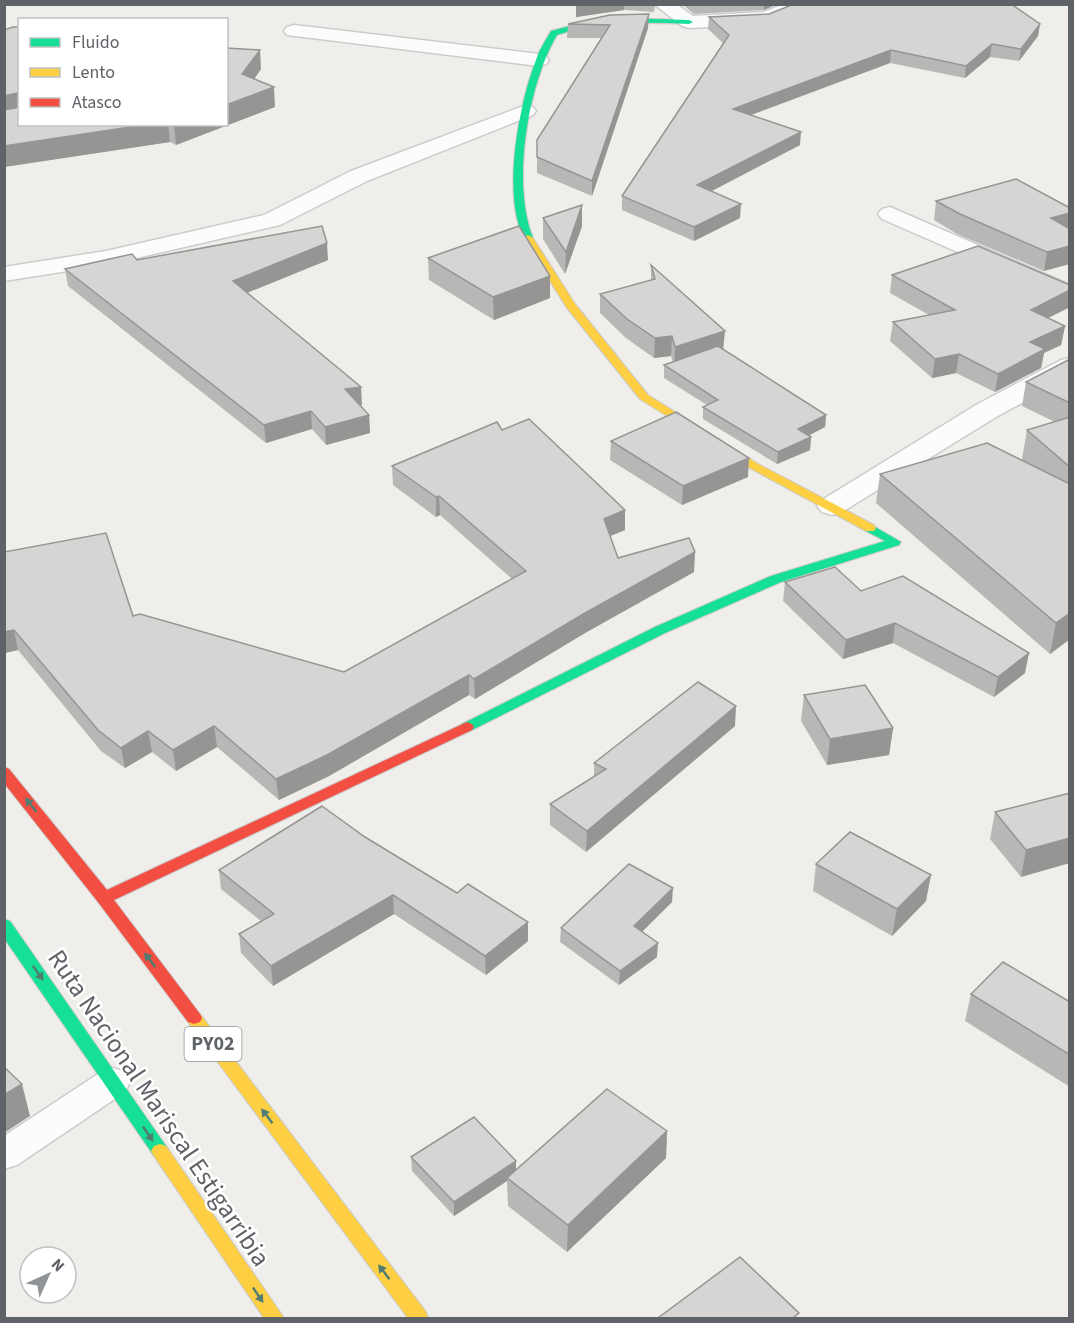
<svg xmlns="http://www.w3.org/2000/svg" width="1074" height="1323" viewBox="0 0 1074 1323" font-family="'Source Sans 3',sans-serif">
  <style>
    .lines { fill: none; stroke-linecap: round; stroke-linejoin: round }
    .lane-casing { stroke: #cbcccc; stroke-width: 3 }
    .street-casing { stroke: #cbcccc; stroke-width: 3 }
    .fast-casing { stroke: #cacacb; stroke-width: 2 }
    .slow-casing { stroke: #cacacb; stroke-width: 2 }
    .jam-casing { stroke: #cacacb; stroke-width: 2 }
    .lane { fill: #fdfcfc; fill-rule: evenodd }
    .street { fill: #fdfcfc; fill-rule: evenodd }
    .fast { fill: #16e098; fill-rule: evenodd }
    .slow { fill: #ffcf43; fill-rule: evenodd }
    .jam { fill: #f24e42; fill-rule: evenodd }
    .wall { fill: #b8b7b5 }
    .shaded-wall { fill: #969594 }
    .building { fill: #d6d5d3; stroke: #969594; stroke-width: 1.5 }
    .oneway { fill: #507c72 }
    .labels { text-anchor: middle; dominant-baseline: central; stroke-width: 5; stroke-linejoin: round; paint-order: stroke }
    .shield { fill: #fff; stroke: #8f9295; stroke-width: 1.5 }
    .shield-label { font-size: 20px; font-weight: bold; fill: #5f6368 }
    .near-street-label { font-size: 26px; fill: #5f6368; stroke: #fff }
  </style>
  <rect width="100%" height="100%" fill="#efeeea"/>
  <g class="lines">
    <g class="lane-casing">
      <path id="lane" d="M113,1068L125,1072L130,1082L125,1092L17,1165L4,1169V1136L101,1072Z"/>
    </g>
    <g class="street-casing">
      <g id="street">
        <path d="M654,4H676L693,16L764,12L784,4H811L809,8L767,24L689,28L682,26Z"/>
        <path d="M294,25L539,54L546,56L549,60L546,64L539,66L287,35L284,31L287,27Z"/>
        <path d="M526,105L533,107L536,111L533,115L367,181L280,225L106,265L4,281V267L106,251L264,215L351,171Z"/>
        <path d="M890,207L1070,285V301L882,219L878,214L882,209Z"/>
        <path d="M1070,358V377L996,417L842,512L832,515L822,512L817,506L822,500L976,405L1061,360Z"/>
      </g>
    </g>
    <g class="fast-casing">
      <g id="fast">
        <path d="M621,18L689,20L693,22L689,24C643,22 601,21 557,35C528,84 511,184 533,238L525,240C501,197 519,104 536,60C539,50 546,40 551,31L589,21Z"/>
        <path d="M870,524L901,542L899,545L781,582L665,633L472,730L467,732L460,727L462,724L655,627L771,576L885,541L866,531L864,528Z"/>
        <path d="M4,919L10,921L166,1146L169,1151L166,1156L160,1158L154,1156L4,938Z"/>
      </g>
    </g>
    <g class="slow-casing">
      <g id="slow">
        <path d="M528,235L533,238L575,304L648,395L758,464L874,525L876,528L874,531H866L750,468L640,399L567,308L523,238Z"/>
        <path d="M194,1012L200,1014L426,1312L428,1318H408L188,1022L186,1018L188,1014Z"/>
        <path d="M160,1144L166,1146L284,1318H264L154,1156L151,1151L154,1146Z"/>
      </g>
    </g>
    <g class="jam-casing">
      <path id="jam" d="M467,722L472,724L474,727L472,730L114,900L200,1014L202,1018L200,1022L194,1024L188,1022L98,902L4,783V767L9,769L107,890Z"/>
    </g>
    <use href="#lane" class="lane"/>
    <use href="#street" class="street"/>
    <use href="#fast" class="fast"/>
    <use href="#slow" class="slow"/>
    <use href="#jam" class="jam"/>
  </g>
  <g class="wall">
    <path d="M576,4H655L654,12L624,10L576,17Z"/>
    <path d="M682,4H777L764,10L694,14Z"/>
    <path d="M769,14L1040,24L1038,36L1019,61L990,57L965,78L890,63L751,115L800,145L712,191L740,218L694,241L622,210V196L723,43L708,29L709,17Z"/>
    <path d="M610,15L648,28L592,196L537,173V140L601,38H567L568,24Z"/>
    <path d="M20,27V124H226V48L261,69L254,79L275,107L176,145L170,142L4,167Z"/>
    <path d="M936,201L1070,208L1044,271L957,234L934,220Z"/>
    <path d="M543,218L582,226L565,274L543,239Z"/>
    <path d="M428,258L550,276V298L494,320L429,280Z"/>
    <path d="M137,260H328L247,293L362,405H360L369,415L370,433L326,445L312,429L266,443L68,286L65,269Z"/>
    <path d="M651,265L724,350L826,415L825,427L808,436L811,437L810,450L777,464L703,419V407L707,405L664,378V365L673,362L671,356L654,358L626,338L600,313V294L651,280Z"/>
    <path d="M892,275L1070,307L1048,318L1065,326L1061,345L1044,353L1041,368L995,392L956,373L932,378L890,341L893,322L929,315L890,293Z"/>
    <path d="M1070,359V639L1050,654L876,503L880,474L1025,462L1022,459L1027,430L1055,422L1022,406L1026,382Z"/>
    <path d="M502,430L625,530L610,536L618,558L694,572L585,633L475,699L469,695L329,776L279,800L217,747L176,771L152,752L125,768L101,751L18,650L5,653L4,650V552L133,616L344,672L512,579L440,515L436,517L393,485L392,466Z"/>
    <path d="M611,441L748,477L682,505L610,460Z"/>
    <path d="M785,582L861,591L1025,673L994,697L893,643L843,659L783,601Z"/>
    <path d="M804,695L893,728L889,755L827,765L801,721Z"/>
    <path d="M735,726L586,852L550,825V804L594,777V763Z"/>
    <path d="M1070,793L1021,877L990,839L995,812Z"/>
    <path d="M365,837L457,893L528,922V941L486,975L394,914L273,986L241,953L239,934L261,921L221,889L219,870Z"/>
    <path d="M816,864L926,901L892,936L813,891Z"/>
    <path d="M672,902L642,931L657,957L619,985L560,942L561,928Z"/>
    <path d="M971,994L1070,1002V1087L965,1021Z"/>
    <path d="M667,1131L666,1158L567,1252L508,1206L507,1181L454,1216L412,1171L411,1157L516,1170Z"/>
  </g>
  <g class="shaded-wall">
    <path d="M580,4H624V10L576,17V5Z"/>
    <path d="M764,4H777L764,10Z"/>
    <path d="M649,14L648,28L592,196V181Z"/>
    <path d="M1040,24L1038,36L1019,61L1021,49Z"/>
    <path d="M992,44L990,57L965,78L966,66Z"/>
    <path d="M260,50L261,69L244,94L242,74Z"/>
    <path d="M891,50L890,63L732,122L733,109Z"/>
    <path d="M274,87L275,107L176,145L174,125L226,124V105Z"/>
    <path d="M18,93L20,114L4,116V96Z"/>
    <path d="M150,124H168L170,142L4,167V146Z"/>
    <path d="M801,132L800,145L696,199L697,185Z"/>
    <path d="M741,204L740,218L694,241V227Z"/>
    <path d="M582,205V226L565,274L566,252Z"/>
    <path d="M1070,213V231L1051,218Z"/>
    <path d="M327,243L328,260L234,298L233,281Z"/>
    <path d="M1070,246V264L1044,271L1047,252Z"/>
    <path d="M550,276V298L494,320L493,297Z"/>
    <path d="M1070,290V307L1028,328L1031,310Z"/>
    <path d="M1065,326L1061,345L1044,353L1041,368L995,392L998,374L1030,342Z"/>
    <path d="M725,331L723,351L674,367L675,347Z"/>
    <path d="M672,336L671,356L654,358L655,338Z"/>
    <path d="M959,354L956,373L932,378L935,359Z"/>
    <path d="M361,387L362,405L346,407L345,389Z"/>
    <path d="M311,411L312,429L266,443L264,425Z"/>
    <path d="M369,415L370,433L326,445L325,427Z"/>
    <path d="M826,415L825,427L796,442L798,429Z"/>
    <path d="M811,437L810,450L777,464L778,452Z"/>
    <path d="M749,458L748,477L682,505L683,486Z"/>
    <path d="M439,496L440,515L436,517V497Z"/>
    <path d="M625,510V530L603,539L604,519Z"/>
    <path d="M695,552L694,572L585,633L475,699L474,679L585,613Z"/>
    <path d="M1070,613V639L1050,654L1056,623Z"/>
    <path d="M895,623L893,643L843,659L846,640Z"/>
    <path d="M14,630L18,650L5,653L4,632Z"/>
    <path d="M1029,653L1025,673L994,697L998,677Z"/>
    <path d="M469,675V695L329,776L279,800L276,779Z"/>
    <path d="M736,706L735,726L586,852L587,831Z"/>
    <path d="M214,726L217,747L176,771L173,750Z"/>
    <path d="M893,728L889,755L827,765L830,739Z"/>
    <path d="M148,731L152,752L125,768L121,748Z"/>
    <path d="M1070,838V863L1021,877L1026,850Z"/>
    <path d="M931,875L926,901L892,936L897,909Z"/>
    <path d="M673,888L672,902L634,940V926Z"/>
    <path d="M393,895L394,914L273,986L271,966Z"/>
    <path d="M528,922V941L486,975L485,956Z"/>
    <path d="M658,943L657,957L619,985L620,971Z"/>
    <path d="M22,1084L30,1116L4,1133V1095Z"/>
    <path d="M667,1131L666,1158L567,1252L568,1225Z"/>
    <path d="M516,1161V1175L507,1178V1181L454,1216V1202Z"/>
  </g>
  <g class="building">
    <path d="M794,4H1011L1040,24L1021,49L992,44L966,66L891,50L733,109L801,132L697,185L741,204L694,227L622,196L729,35L709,17L769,14Z"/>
    <path d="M649,14L592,181L537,157V140L610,25L568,24L610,15Z"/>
    <path d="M13,27H20V102L18,93L4,96V30Z"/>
    <path d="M226,48L260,50L242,74L274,87L226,105Z"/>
    <path d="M20,107V124H150L4,146V110Z"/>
    <path d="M1016,179L1070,208V213L1051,218L1070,229V246L1047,252L960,214L936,201Z"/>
    <path d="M582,205L566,252L543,218Z"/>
    <path d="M322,226L327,243L233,281L361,387L345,389L369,415L325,427L311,411L264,425L65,269L132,254L137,260Z"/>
    <path d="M519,226L550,276L493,297L428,258Z"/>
    <path d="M978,246L1070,285V290L1031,310L1065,326L1030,342L1045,349L998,374L959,354L935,359L893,322L955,310L892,275Z"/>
    <path d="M651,265L725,331L675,347L672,336L655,338L627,319L600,294L655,279Z"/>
    <path d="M718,346L826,415L798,429L811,437L778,452L703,407L718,400L664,365Z"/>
    <path d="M1070,359V403L1026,382Z"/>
    <path d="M676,412L749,458L683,486L611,441Z"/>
    <path d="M1070,417V467L1027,430Z"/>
    <path d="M529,419L625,510L604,519L618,558L689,538L695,552L585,613L474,679L469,675L327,755L276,779L214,726L173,750L148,731L121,748L98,730L14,630L4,632V552L106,533L133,616L140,614L344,672L526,571L439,496L436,497L392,466L497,422L502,430Z"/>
    <path d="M987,443L1070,484V613L1056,623L880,474Z"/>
    <path d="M835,567L861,591L903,576L1029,653L998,677L895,623L846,640L785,582Z"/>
    <path d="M698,682L736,706L587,831L550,804L606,769L594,763Z"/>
    <path d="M865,685L893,728L830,739L804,695Z"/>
    <path d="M1070,793V838L1026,850L995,812Z"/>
    <path d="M322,806L365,837L457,893L468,884L528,922L485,956L393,895L271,966L239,934L274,914L219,870Z"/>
    <path d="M850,832L931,875L897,909L816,864Z"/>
    <path d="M629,864L673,888L634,926L658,943L620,971L561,928Z"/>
    <path d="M1003,962L1070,1002V1055L971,994Z"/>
    <path d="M4,1067L22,1084L4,1095Z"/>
    <path d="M607,1089L667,1131L568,1225L507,1178Z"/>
    <path d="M474,1117L516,1161L454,1202L411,1157Z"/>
    <path d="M740,1257L799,1313L793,1318H658Z"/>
  </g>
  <defs><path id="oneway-solid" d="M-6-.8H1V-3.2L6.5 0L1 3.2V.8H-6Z" transform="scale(1.5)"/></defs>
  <g class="oneway">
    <use href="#oneway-solid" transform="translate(31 805) rotate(-128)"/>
    <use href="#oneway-solid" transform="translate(150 960) rotate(-127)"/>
    <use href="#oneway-solid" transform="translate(38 973) rotate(55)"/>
    <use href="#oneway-solid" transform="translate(267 1116) rotate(-127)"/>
    <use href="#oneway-solid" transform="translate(148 1134) rotate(56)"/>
    <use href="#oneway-solid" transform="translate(384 1272) rotate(-127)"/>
    <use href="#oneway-solid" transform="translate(258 1295) rotate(56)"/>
  </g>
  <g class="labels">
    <rect class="shield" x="184.5" y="1027" width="57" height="34" rx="4.5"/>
    <g class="shield-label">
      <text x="213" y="1044">PY02</text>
    </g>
    <g class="near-street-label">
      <text transform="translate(159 1108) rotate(56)">Ruta Nacional Mariscal Estigarribia</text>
    </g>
  </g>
  <rect width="1074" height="1323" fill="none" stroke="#5f6368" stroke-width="12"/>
  <rect x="18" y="18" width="210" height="108" fill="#ffffff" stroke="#bfc1c3" stroke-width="1.5"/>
  <rect x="30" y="38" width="30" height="9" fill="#16e098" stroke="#bfc1c3" stroke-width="1.5"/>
  <text x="72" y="48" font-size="18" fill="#5f6368">Fluido</text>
  <rect x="30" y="68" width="30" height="9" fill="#ffcf43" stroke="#bfc1c3" stroke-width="1.5"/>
  <text x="72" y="78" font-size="18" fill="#5f6368">Lento</text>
  <rect x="30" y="98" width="30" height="9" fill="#f24e42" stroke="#bfc1c3" stroke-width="1.5"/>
  <text x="72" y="108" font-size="18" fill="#5f6368">Atasco</text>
  <g transform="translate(48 1275) rotate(45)"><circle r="28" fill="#ffffff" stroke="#bfc1c3" stroke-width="1.5"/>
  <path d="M0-4.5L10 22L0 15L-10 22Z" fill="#919496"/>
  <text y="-9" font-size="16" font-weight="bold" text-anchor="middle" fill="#5f6368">N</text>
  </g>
</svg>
